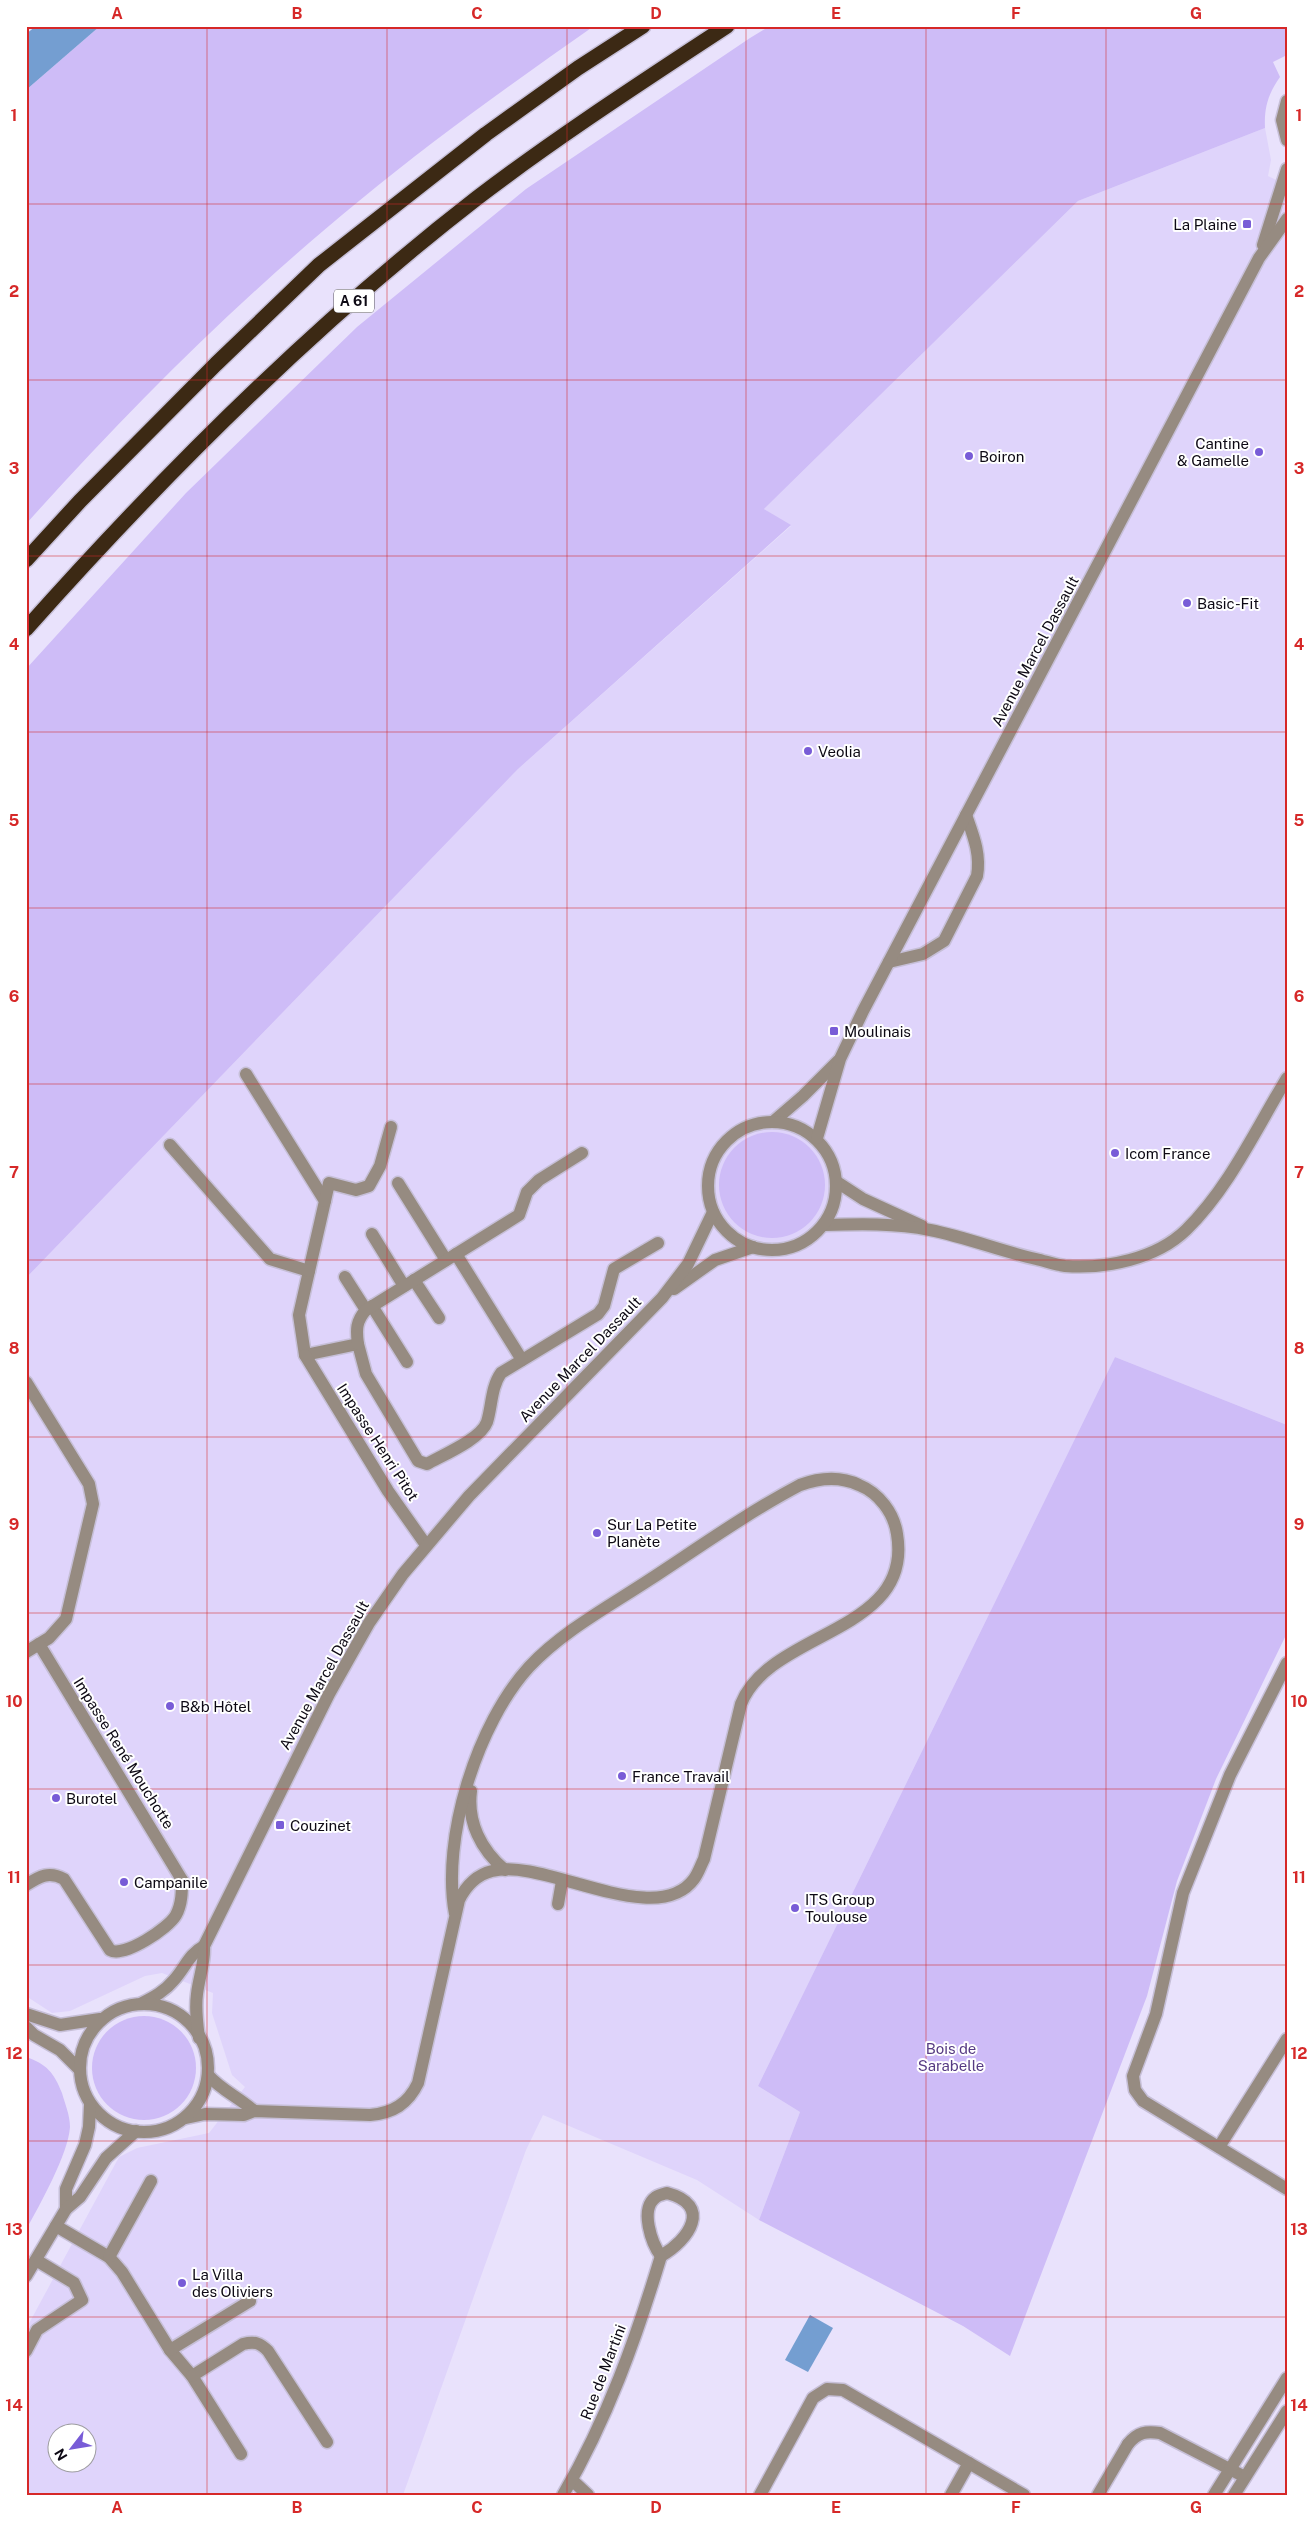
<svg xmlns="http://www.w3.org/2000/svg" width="1313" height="2521" viewBox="0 0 1313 2521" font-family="'Public Sans',sans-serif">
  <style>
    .built { fill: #dfd4fb; fill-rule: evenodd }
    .green { fill: #cebcf7 }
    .water { fill: #749ed1 }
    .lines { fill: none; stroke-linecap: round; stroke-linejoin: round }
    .service-casing { stroke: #c6bfd7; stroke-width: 15 }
    .minor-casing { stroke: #c6bfd7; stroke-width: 15 }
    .tertiary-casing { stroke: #c6bfd7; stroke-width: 15 }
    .motorway-casing { stroke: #c6bfd7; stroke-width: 18 }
    .service { stroke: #968b81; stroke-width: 12 }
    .minor { stroke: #968b81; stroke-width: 12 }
    .tertiary { stroke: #968b81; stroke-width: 12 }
    .motorway { stroke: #3c2914; stroke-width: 15 }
    .grid { fill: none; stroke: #d62828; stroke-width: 1; stroke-opacity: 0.55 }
    .poi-dot { fill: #785cd7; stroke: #fff; stroke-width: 2 }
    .labels { text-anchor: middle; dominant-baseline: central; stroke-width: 4; stroke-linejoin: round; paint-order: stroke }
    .shield { fill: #fff; stroke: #56535a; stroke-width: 1 }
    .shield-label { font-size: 14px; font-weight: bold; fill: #0d0914 }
    .poi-label { font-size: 15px; fill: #0d0914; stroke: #fff; text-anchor: start }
    .street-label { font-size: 15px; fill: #0d0914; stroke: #fff }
    .park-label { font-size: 15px; fill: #563a83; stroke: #fff }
    .neatline { fill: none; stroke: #d62828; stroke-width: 2 }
    .grid-label { font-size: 16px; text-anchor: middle; font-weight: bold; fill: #d62828 }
  </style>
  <rect width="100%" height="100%" fill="#e9e2fc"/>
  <path class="built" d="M1265,128L1271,160L1268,176L1287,185V1425L1115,1357L758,2086L800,2112L759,2220L697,2180L543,2115L526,2150L403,2495H26V2329L119,2157L137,2148L209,2133L245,2087L232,2075L212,2013L213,1993L162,1973L145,1976L70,2011L52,2013L26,1996V1278L518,769L791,526L764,509L1078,201ZM58,2434H88V2464H58Z"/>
  <g class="green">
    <path d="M100,26H594C514,82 434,139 359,201C239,299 129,409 26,524V90Z"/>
    <path d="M770,26H1287V55L1273,62L1280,77C1268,94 1264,108 1265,128L1078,201L764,509L791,525L518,769L26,1278V669L186,493L357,327L526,189L750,38Z"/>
    <circle cx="772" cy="1185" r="53"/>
    <path d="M1115,1357L1287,1425V1633L1216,1779L1177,1881L1147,1996L1010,2356L963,2326L759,2220L800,2112L758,2086Z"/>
    <circle cx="144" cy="2068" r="52"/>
    <path d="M26,2057C47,2064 54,2073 62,2093C65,2104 70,2115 70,2127C68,2155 40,2204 26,2230Z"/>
  </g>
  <g class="water">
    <path d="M36,26H100L26,90V34Z"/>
    <path d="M810,2315L833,2328L808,2372L785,2360Z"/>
  </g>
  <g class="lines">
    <g class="service-casing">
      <g id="service">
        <path d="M889,962L923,954L944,941L977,876C981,854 973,835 966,815"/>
        <path d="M246,1074L325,1201L299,1315L305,1355L358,1344L366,1374L418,1461L427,1464C443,1455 481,1439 487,1422C492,1406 491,1387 501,1373L598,1314L604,1306L614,1269L658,1243"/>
        <path d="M170,1145L270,1259L309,1271"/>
        <path d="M398,1183L446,1260"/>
        <path d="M325,1201L329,1183L356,1190L369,1186L380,1166L391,1127"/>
        <path d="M372,1234L404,1286"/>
        <path d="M456,1254L522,1360"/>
        <path d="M345,1277L366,1310"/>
        <path d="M414,1280L439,1318"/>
        <path d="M372,1306L407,1362"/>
        <path d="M358,1344C356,1330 356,1321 366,1310L519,1215L527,1192L539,1180L582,1153"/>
        <path d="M26,1885C40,1876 49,1871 64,1879L110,1950C124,1958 169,1928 176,1915C182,1904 182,1891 182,1880"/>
        <path d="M558,1904L562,1881"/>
        <path d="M56,2226L109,2257L122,2272L170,2350L192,2376L241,2454"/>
        <path d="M109,2257L151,2181"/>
        <path d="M170,2350L250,2301"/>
        <path d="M26,2351L37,2330L82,2300L74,2283L36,2260"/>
        <path d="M192,2376L243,2344C255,2341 260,2343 268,2351L327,2442"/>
        <path d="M760,2495L813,2398L827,2389L843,2390L1024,2495"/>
        <path d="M951,2495L969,2463"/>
        <path d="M1098,2495L1128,2444"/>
      </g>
    </g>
    <g class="minor-casing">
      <g id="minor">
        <path d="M837,1182L863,1199L922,1226"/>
        <path d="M824,1225C858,1224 896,1223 930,1230C966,1237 1000,1251 1036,1259C1045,1261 1056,1265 1065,1266C1106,1269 1156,1259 1186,1230C1229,1188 1256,1129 1287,1078"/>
        <path d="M305,1355L388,1491L426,1545"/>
        <path d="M26,1382L89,1484L93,1504L66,1619L49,1638L26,1652"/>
        <path d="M39,1644L182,1880"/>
        <path d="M1287,1663L1230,1775L1183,1893L1156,2014L1133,2076L1135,2090L1143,2101L1287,2189"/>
        <path d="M471,1791C467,1822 481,1850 505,1870"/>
        <path d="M26,2014L60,2025L100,2019"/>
        <path d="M26,2027L34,2035L60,2050L79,2069"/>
        <path d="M208,2075C222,2091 239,2097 254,2111"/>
        <path d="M186,2118L205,2114L244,2115L254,2111L370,2115C393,2113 408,2104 418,2083L459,1900C466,1886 476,1875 492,1871C543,1857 656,1931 694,1879C698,1874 701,1865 704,1859L741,1704C770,1630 914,1634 897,1534C894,1513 879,1493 859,1485C840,1476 819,1478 800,1485C747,1513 698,1548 649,1580C608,1607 563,1631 529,1667C477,1724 441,1839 455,1914"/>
        <path d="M1219,2147L1287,2039"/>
        <path d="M667,2193C713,2205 689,2240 661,2256C652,2244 639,2209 656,2197C659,2195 664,2194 667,2193Z"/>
        <path d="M1128,2444C1138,2432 1146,2431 1160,2433L1245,2477"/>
        <path d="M572,2480L588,2495"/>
        <path d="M563,2495C607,2420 636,2339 661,2256"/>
      </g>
    </g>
    <g class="tertiary-casing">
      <g id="tertiary">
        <path d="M1287,101L1282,120L1287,140"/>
        <path d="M1263,245L1287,169"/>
        <path d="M774,1121L803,1096L838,1061"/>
        <circle cx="772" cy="1186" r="64"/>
        <path d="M817,1138L840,1059L863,1011L1259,258L1287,219"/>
        <path d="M674,1289L715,1260L753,1247"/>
        <path d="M142,2003C154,1997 165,1991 174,1980C185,1968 189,1954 204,1946"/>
        <circle cx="144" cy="2068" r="64"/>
        <path d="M199,2038C197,2023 195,2009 197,1994C199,1977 205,1963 204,1946L329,1694L369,1623L403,1574L469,1496L662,1298L688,1264L713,1212"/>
        <path d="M66,2209V2189L85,2145L89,2127L90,2105"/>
        <path d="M26,2276L66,2209L80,2197L106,2158L136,2131"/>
        <path d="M1214,2495L1287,2378"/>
        <path d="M1234,2495L1287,2411"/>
      </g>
    </g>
    <g class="motorway-casing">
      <g id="motorway">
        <path d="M26,560L80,501L216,364L319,265L486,134L578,68L643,26"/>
        <path d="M26,629C163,475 314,324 477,198C557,137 642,82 727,26"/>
      </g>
    </g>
    <use href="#service" class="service"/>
    <use href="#minor" class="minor"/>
    <use href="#tertiary" class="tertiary"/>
    <use href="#motorway" class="motorway"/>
  </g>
  <path class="grid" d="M207,26V2495M387,26V2495M567,26V2495M746,26V2495M926,26V2495M1106,26V2495M26,204H1287M26,380H1287M26,556H1287M26,732H1287M26,908H1287M26,1084H1287M26,1260H1287M26,1437H1287M26,1613H1287M26,1789H1287M26,1965H1287M26,2141H1287M26,2317H1287"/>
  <g class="poi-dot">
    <rect x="1242" y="219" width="10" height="10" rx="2.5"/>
    <circle cx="1259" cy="452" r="5"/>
    <circle cx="969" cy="456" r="5"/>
    <circle cx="1187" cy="603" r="5"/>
    <circle cx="808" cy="751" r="5"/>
    <rect x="829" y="1026" width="10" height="10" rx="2.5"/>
    <circle cx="1115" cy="1153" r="5"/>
    <circle cx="597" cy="1533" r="5"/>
    <circle cx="170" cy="1706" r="5"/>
    <circle cx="622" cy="1776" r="5"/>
    <circle cx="56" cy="1798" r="5"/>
    <rect x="275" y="1820" width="10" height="10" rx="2.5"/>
    <circle cx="124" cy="1882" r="5"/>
    <circle cx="795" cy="1908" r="5"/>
    <circle cx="182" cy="2283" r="5"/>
  </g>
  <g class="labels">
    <rect class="shield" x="334" y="289.5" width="40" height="23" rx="4"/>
    <g class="shield-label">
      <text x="354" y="301">A 61</text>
    </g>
    <g class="poi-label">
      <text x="1237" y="224" text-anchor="end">La Plaine</text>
      <text x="1249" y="443" text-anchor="end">Cantine<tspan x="1249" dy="17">&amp; Gamelle</tspan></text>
      <text x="979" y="456">Boiron</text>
      <text x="1197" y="603">Basic-Fit</text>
      <text x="818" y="751">Veolia</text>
      <text x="844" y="1031">Moulinais</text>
      <text x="1125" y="1153">Icom France</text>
      <text x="607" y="1524">Sur La Petite<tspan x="607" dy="17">Planète</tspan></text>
      <text x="180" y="1706">B&amp;b Hôtel</text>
      <text x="632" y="1776">France Travail</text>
      <text x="66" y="1798">Burotel</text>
      <text x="290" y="1825">Couzinet</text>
      <text x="134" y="1882">Campanile</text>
      <text x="805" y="1899">ITS Group<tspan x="805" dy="17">Toulouse</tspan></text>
      <text x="192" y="2274">La Villa<tspan x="192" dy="17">des Oliviers</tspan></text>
    </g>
    <g class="street-label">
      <text transform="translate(1035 651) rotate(-62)">Avenue Marcel Dassault</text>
      <text transform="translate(580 1359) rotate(-46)">Avenue Marcel Dassault</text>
      <text transform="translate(378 1442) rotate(57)">Impasse Henri Pitot</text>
      <text transform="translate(324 1675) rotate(-61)">Avenue Marcel Dassault</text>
      <text transform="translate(124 1753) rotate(58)">Impasse René Mouchotte</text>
      <text transform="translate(603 2372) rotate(-69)">Rue de Martini</text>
    </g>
    <g class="park-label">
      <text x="951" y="2048">Bois de<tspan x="951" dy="17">Sarabelle</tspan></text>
    </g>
  </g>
  <rect width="1313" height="2521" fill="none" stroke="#ffffff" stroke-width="55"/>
  <g transform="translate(72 2448) rotate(239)"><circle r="24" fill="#ffffff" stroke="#9e9da1"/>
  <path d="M0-4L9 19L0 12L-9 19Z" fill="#785cd7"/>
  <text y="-8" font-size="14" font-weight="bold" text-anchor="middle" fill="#0d0914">N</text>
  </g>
  <rect x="28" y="28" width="1258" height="2466" class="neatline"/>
  <g class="grid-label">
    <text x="117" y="19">A</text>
    <text x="297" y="19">B</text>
    <text x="477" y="19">C</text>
    <text x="656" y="19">D</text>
    <text x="836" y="19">E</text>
    <text x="1016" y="19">F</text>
    <text x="1196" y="19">G</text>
    <text x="14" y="121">1</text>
    <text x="1299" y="121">1</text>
    <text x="14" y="297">2</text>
    <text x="1299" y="297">2</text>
    <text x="14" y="474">3</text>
    <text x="1299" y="474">3</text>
    <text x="14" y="650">4</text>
    <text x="1299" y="650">4</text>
    <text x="14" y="826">5</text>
    <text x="1299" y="826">5</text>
    <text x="14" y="1002">6</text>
    <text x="1299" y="1002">6</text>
    <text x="14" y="1178">7</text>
    <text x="1299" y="1178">7</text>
    <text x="14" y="1354">8</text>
    <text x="1299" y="1354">8</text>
    <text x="14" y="1530">9</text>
    <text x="1299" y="1530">9</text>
    <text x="14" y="1707">10</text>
    <text x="1299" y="1707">10</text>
    <text x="14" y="1883">11</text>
    <text x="1299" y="1883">11</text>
    <text x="14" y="2059">12</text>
    <text x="1299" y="2059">12</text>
    <text x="14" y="2235">13</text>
    <text x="1299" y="2235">13</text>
    <text x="14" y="2411">14</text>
    <text x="1299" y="2411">14</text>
    <text x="117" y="2513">A</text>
    <text x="297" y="2513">B</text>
    <text x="477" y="2513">C</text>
    <text x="656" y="2513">D</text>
    <text x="836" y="2513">E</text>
    <text x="1016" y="2513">F</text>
    <text x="1196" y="2513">G</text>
  </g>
</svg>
